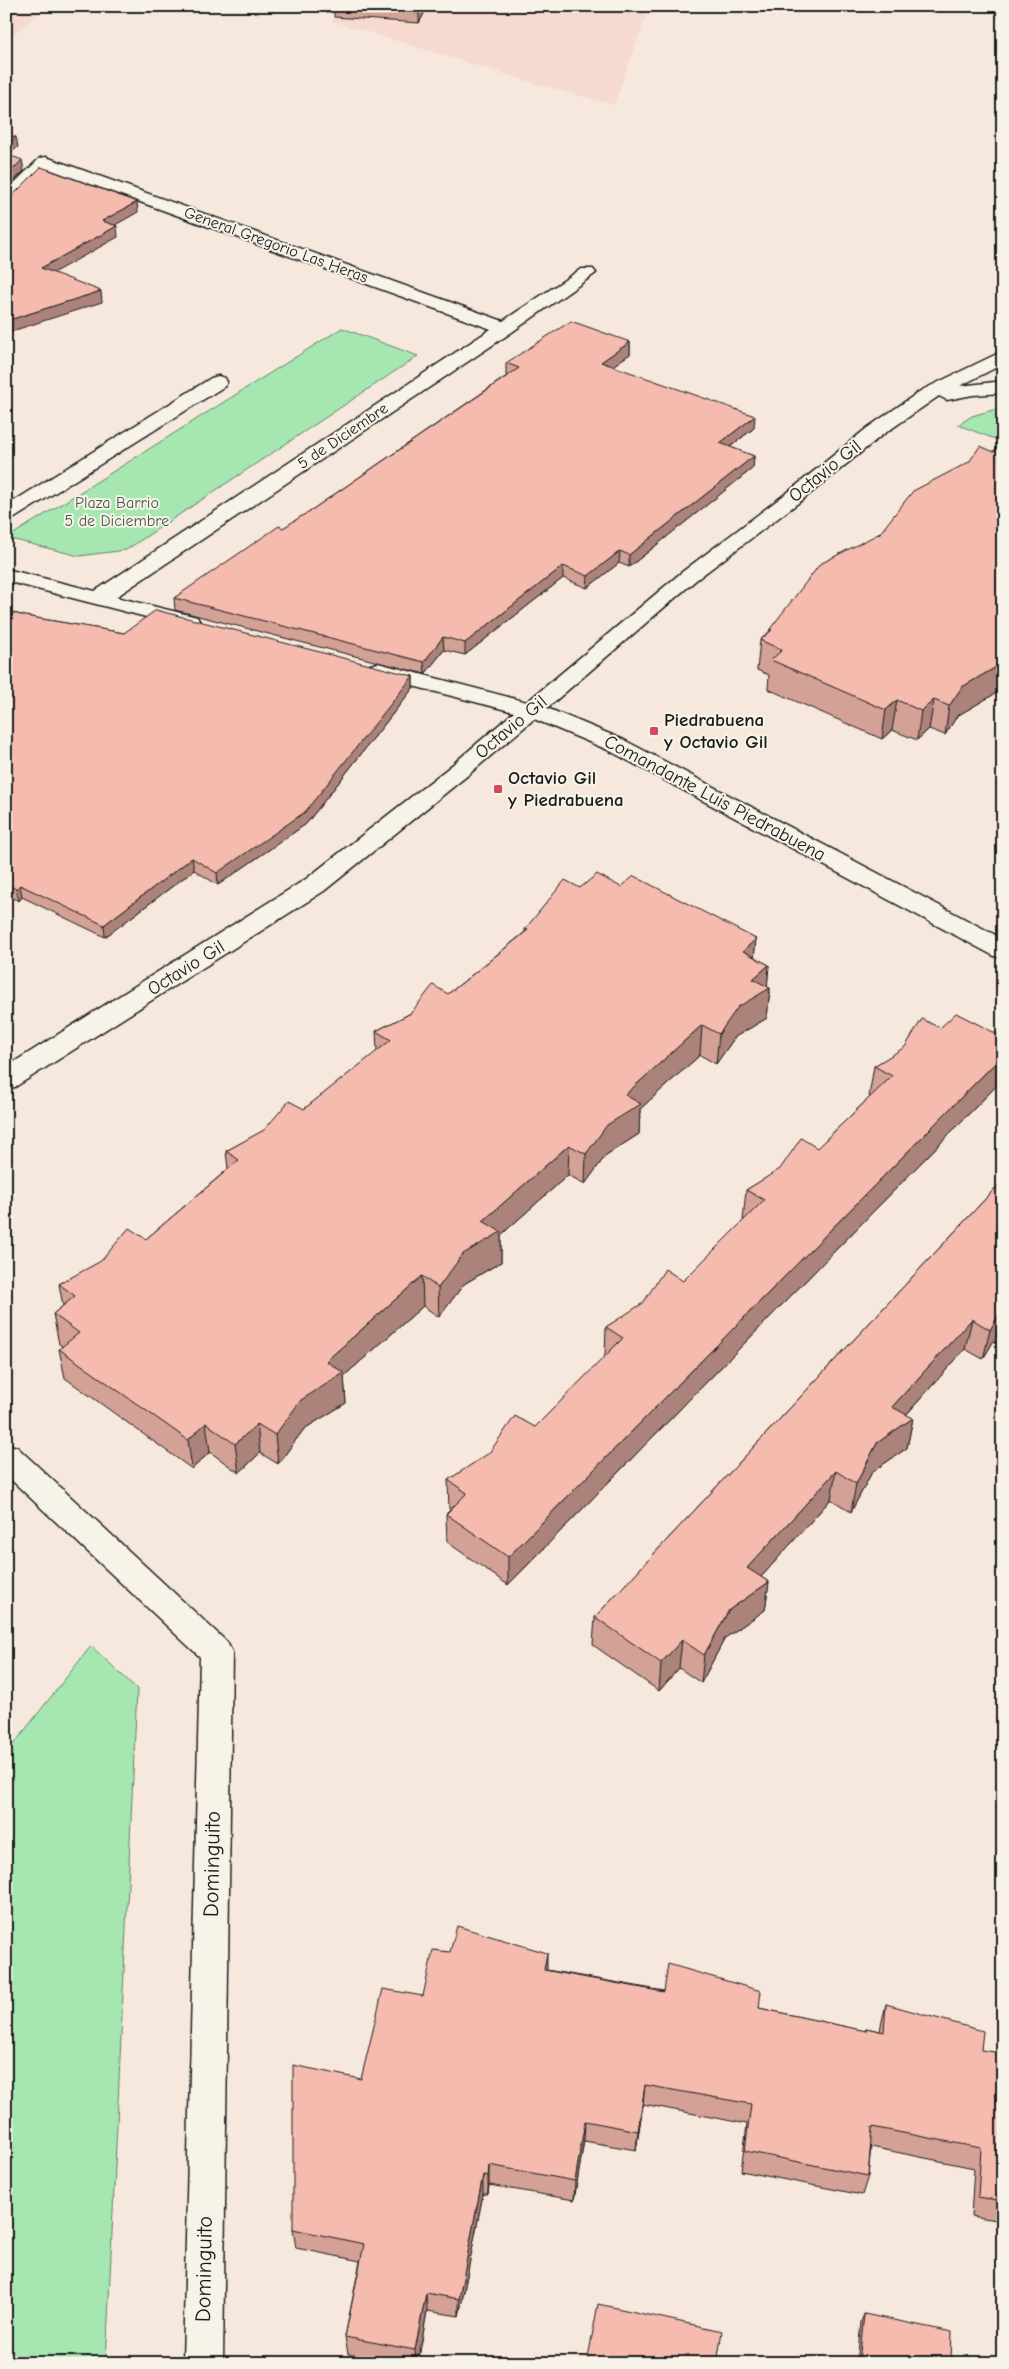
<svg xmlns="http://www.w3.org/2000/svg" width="1009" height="2369" viewBox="0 0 1009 2369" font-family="'Comic Neue',sans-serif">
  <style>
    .built { fill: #f6dacf }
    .green { fill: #a6e7b1; stroke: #618266 }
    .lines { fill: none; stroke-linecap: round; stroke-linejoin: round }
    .minor-casing { stroke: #1c1c1c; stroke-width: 3 }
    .minor { fill: #f7f3e8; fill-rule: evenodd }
    .wall { fill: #d3a196; stroke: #1c1c1c }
    .shaded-wall { fill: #ac837a; stroke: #1c1c1c }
    .building { fill: #f5bbaf; stroke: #1c1c1c }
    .poi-dot { fill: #d1495b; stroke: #f7f3e8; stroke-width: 2 }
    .labels { text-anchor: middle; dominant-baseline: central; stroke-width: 4; stroke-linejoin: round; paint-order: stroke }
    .far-street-label { font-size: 16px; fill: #1c1c1c; stroke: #f7f3e8 }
    .far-park-label { font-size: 16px; fill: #455949; stroke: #f7f3e8 }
    .street-label { font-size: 19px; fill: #1c1c1c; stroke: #f7f3e8 }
    .poi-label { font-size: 19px; font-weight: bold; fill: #1c1c1c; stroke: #f7f3e8; text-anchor: start }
    .near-street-label { font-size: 22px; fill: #1c1c1c; stroke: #f7f3e8 }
  </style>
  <rect width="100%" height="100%" fill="#f7e8dd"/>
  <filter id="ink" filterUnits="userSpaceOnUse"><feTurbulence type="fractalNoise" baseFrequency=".02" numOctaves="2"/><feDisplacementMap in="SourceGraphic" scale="10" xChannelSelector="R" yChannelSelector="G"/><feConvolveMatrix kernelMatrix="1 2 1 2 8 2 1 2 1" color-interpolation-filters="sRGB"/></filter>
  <g filter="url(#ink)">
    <g class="built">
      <path d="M6,6H49L6,40Z"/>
      <path d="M340,6H650L614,105L530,82L332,21Z"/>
    </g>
    <g class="green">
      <path d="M342,328L418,356L126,550L79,556L7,538Z"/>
      <path d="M1003,407V442L958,425L972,416Z"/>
      <path d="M91,1646L137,1689L106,2363H6V1754Z"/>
    </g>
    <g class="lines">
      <g class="minor-casing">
        <g id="minor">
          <path d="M46,157L503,321L581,269H593L596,273L512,332L116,597L197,617L200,622L197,627L189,628L6,581V569L95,591L491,329L49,169L12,205L6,206V191L40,158Z"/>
          <path d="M1003,351V364L960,386L1003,381V393L973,395L947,400L939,396L936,398L881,436L806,497L696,580L547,708L624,740L1003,939V958L994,956L608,750L534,719L468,775L324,891L15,1087L6,1089V1067L306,879L452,765L514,712L370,675L367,670L370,665L378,663L527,702L682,572L792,489L867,428L922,390Z"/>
          <path d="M218,376L225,378L227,382L225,386L13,519L6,521V506L211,378Z"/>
          <path d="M6,1444L17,1447L227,1642L232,1652L223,2363H183L200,1657L6,1475Z"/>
        </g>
      </g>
      <use href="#minor" class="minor"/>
    </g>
    <g class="wall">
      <path d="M334,6H428L419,23L334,17Z"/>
      <path d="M630,342V354L612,366L754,428L730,447L754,456L753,468L629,567L619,563L587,588L563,578L465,655L444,650L425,674L175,610L174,598L310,511L508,375H506V363Z"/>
      <path d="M1003,444V689L957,716L945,735L929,729L917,740L892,730L882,739L768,689L769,675L757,670L760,640L769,632L770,629L880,533Z"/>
      <path d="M6,611L25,616L124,633L413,676V688L306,824L218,885L194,870L105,937L22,897L19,901L6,895Z"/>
      <path d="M621,887L756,939L754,957L769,965L767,987L770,988L767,1018L735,1037L716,1064L700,1055L640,1109L639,1134L606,1155L585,1184L568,1175L501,1235V1262L464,1284L439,1317L423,1306L344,1376L346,1403L304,1429L278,1464L260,1453L239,1473L210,1452L192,1469L65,1378L59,1349L62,1346L59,1344L53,1314L63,1306L59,1284L146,1239L228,1169L226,1151L304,1109L377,1052L376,1031L448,994L525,932V929L580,888Z"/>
      <path d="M940,1028L1003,1037V1079L508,1585L447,1542L446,1514L451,1510L449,1509L448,1480L535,1427L605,1357L606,1327L683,1281L744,1220H743L746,1190L817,1148L870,1097L869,1096L874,1066Z"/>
      <path d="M1003,1180V1325L983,1359L965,1349L906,1415L913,1418L907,1448L872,1472L851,1512L831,1499L761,1577L769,1582L765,1610L725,1638L701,1683L679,1668L659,1691L593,1645L595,1617Z"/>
      <path d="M547,1970L759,2008L865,2031L866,2028L880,2031L881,2025L886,2004L981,2050L1003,2056V2221L971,2216L974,2168L871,2147L868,2176L862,2195L741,2171L747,2124L643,2104L636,2150L584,2141L574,2200L489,2185L488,2194H483L459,2316L427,2311L418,2363H395L348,2354L345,2337L360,2261L296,2248L293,2229L361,2079L423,1996Z"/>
      <path d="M864,2314L951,2363H857L861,2322Z"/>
    </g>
    <g class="shaded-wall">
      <path d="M422,6H428L419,23V13Z"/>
      <path d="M16,137L18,147L6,157V145Z"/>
      <path d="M22,160L24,171L6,188V176Z"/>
      <path d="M137,202L138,212L103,232L102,221Z"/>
      <path d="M117,226L118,237L42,279L41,268Z"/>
      <path d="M101,291L102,302L6,333V321Z"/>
      <path d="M630,342V354L601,374V362Z"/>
      <path d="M755,416L754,428L719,455L720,443Z"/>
      <path d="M754,456L753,468L629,567V555Z"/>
      <path d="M620,551L619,563L587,588L588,576Z"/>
      <path d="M563,566V578L465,655V643Z"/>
      <path d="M443,637L444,650L425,674L424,662Z"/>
      <path d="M1003,663V689L957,716L945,735L949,706L962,687Z"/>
      <path d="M413,676V688L306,824L218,885L217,873Z"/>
      <path d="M897,700L892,730L882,739L886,710Z"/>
      <path d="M934,700L929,729L917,740L921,711Z"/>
      <path d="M192,858L194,870L105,937L104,925Z"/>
      <path d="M20,885L22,897L19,901L16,889Z"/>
      <path d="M756,939L753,969L743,951Z"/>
      <path d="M769,965L767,990L770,988L767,1018L735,1037L716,1064L719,1034L753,979Z"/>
      <path d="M702,1025L700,1055L640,1109L639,1134L606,1155L585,1184L586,1154L625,1095Z"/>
      <path d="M1003,1055V1079L508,1585V1557Z"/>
      <path d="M569,1145L568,1175L501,1235V1262L464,1284L439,1317L438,1288L483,1221Z"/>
      <path d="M422,1276L423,1306L344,1376L346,1403L304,1429L278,1464L275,1435L326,1361Z"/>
      <path d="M1003,1307V1325L983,1359L990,1330Z"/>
      <path d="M972,1319L965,1349L887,1436L892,1407Z"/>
      <path d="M913,1418L907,1448L872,1472L851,1512L856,1484L877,1443Z"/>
      <path d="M206,1423L210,1452L192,1469L188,1440Z"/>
      <path d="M257,1424L260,1453L239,1473L235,1444Z"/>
      <path d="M836,1471L831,1499L744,1596L747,1568Z"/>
      <path d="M769,1582L765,1610L725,1638L701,1683L704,1655L729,1610Z"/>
      <path d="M682,1640L679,1668L659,1691L661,1663Z"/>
      <path d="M547,1953V1974L544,1970Z"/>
      <path d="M645,2085L643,2104L636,2150L638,2131Z"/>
      <path d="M585,2121L584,2141L574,2200L575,2181Z"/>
      <path d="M489,2165V2185L488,2194V2176Z"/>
      <path d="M483,2175V2194L459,2316V2299Z"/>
      <path d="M426,2293L427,2311L418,2363H416L415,2350Z"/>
    </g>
    <g class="building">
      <path d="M334,6H422L419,13Z"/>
      <path d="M6,135L16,137L6,145Z"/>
      <path d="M6,154L22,160L6,176Z"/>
      <path d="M41,167L137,202L102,221L117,226L41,268L101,291L6,321V196H12Z"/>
      <path d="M571,321L630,342L601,362L755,416L720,443L754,456L629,555L620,551L588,576L563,566L465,643L443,637L424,662L174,598L279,526L283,528L310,511L519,368L506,363Z"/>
      <path d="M1003,444V663L962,687L949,706L934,700L921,711L897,700L886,710L771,660L782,650L760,640L772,630L770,629L820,564L880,533L913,491L969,462L980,446L994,452Z"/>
      <path d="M156,610L413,676L305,812L217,873L192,858L104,925L20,885L16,889L6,884V611L25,616L124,633Z"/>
      <path d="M597,874L621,887L634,876L756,939L743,951L769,965L753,979L770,988L738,1007L719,1034L702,1025L625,1095L641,1104L607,1125L586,1154L569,1145L483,1221L501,1232L463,1254L438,1288L422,1276L326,1361L344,1373L301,1400L275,1435L257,1424L235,1444L206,1423L188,1440L59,1349L79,1333L53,1314L75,1296L59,1284L101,1261L129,1228L146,1239L239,1160L226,1151L264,1130L289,1101L304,1109L391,1040L376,1031L411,1013L433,985L448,994L528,930L525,929L565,880L580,888Z"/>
      <path d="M956,1013L1003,1037V1055L508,1557L446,1514L467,1493L448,1480L489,1453L515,1416L535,1427L623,1338L606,1327L643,1303L665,1269L683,1281L764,1200L746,1190L780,1169L801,1138L817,1148L892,1076L874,1066L905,1047L922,1019L940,1028Z"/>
      <path d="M1003,1180V1307L990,1330L972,1319L892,1407L913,1418L877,1443L856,1484L836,1471L747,1568L769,1582L729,1610L704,1655L682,1640L661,1663L595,1617Z"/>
      <path d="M457,1926L547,1953L544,1970L664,1992L668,1964L761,1991L759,2008L866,2031V2028L884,2032L886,2004L983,2031L981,2050L1002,2053L1003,2201L978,2197L981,2148L872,2127L868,2176L745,2151L751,2104L645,2085L638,2131L585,2121L575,2181L489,2165L488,2176L483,2175L459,2299L426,2293L415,2350L345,2337L364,2244L293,2229V2065L361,2079L383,1989L423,1996L433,1950L450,1952Z"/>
      <path d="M598,2304L722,2331L717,2363H587Z"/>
      <path d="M864,2314L952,2332L951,2363H859Z"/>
    </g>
  </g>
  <g class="poi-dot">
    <rect x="649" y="726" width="10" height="10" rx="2.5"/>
    <rect x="493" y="784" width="10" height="10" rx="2.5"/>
  </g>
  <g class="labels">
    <g class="far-street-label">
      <text transform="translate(276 245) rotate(20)">General Gregorio Las Heras</text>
      <text transform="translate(343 436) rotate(-34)">5 de Diciembre</text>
    </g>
    <g class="far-park-label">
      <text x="117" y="503">Plaza Barrio<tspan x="117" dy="18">5 de Diciembre</tspan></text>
    </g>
    <g class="street-label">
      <text transform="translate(825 471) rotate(-39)">Octavio Gil</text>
      <text transform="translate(511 727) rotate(-40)">Octavio Gil</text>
      <text transform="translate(715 798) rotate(28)">Comandante Luis Piedrabuena</text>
      <text transform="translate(186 968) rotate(-32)">Octavio Gil</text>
    </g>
    <g class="poi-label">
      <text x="664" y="720">Piedrabuena<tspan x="664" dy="22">y Octavio Gil</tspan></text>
      <text x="508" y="778">Octavio Gil<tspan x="508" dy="22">y Piedrabuena</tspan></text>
    </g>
    <g class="near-street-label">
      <text transform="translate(212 1864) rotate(-89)">Dominguito</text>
      <text transform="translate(204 2269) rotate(-89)">Dominguito</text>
    </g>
  </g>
  <rect width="1009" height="2369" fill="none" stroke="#f7f3e8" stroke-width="25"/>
  <rect x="12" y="12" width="984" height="2344" fill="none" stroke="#1c1c1c" stroke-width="2" filter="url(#ink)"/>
</svg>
